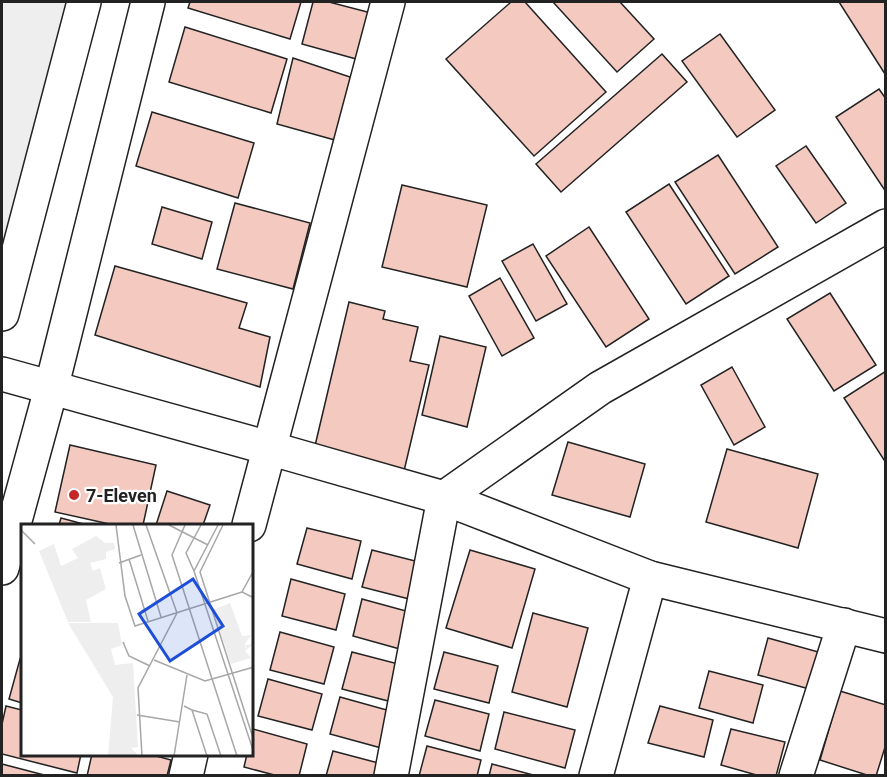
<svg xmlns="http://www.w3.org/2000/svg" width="887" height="777" viewBox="0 0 887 777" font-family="Roboto,sans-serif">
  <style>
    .green { fill: #eee; stroke: #6f6f6f; stroke-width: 1.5 }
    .building { fill: #f3c9c0; stroke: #222; stroke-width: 1.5 }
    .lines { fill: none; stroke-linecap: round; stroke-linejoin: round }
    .street-casing { stroke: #222; stroke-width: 36 }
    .street { stroke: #fff; stroke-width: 33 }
    .poi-dot { fill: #c62828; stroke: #fff; stroke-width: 2 }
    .labels { text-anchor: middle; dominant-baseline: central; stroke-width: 4.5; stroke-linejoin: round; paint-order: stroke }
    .poi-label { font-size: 18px; font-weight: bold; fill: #222; stroke: #fff; text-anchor: start }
    .inset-road { fill: none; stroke: #a7a7a7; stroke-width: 1.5 }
    .view { fill: #1d4ed8; fill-opacity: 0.15; stroke: #1d4ed8; stroke-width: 3 }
    .inset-edge { fill: none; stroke: #222; stroke-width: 3 }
  </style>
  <rect width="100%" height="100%" fill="#fff"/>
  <path class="green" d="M2,2H70L2,262Z"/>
  <g class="building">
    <path d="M190,2H301L290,39L188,8Z"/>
    <path d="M313,2H329L379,15L367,62L302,44Z"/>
    <path d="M511,2H525L606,92L534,156L446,59Z"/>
    <path d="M553,2H620L654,39L617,72Z"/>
    <path d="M839,2H886V73L885,74Z"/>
    <path d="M185,27L287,59L271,113L169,82Z"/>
    <path d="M720,34L775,110L737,137L682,61Z"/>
    <path d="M662,54L687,82L561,192L536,164Z"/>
    <path d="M293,58L356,79L342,142L277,124Z"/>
    <path d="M879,89L886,99V192L836,117Z"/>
    <path d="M152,112L254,143L238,198L136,166Z"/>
    <path d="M806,146L846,203L816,223L776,166Z"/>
    <path d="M718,155L778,247L735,274L675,182Z"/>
    <path d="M669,184L729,276L686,304L626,212Z"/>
    <path d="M402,185L487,205L467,287L382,267Z"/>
    <path d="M235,203L310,223L293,289L217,269Z"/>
    <path d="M162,207L212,222L202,259L152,244Z"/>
    <path d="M589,227L649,319L606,347L546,256Z"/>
    <path d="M533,244L567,304L536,321L502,261Z"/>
    <path d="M115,266L247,303L239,328L270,337L260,387L95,335Z"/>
    <path d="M500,278L534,338L502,356L469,296Z"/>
    <path d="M830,293L876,365L834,391L787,319Z"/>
    <path d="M349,302L385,311L383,319L418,327L410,361L429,365L404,471L314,450Z"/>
    <path d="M440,336L486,347L467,427L422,415Z"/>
    <path d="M732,367L765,427L734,445L701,385Z"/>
    <path d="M886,371V463L844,398Z"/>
    <path d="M568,442L645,464L630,517L552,495Z"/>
    <path d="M70,445L156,465L143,525H114L55,512Z"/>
    <path d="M727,449L818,474L798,548L706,522Z"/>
    <path d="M167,491L210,505L203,525H156Z"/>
    <path d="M61,518L87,525H59Z"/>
    <path d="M307,528L361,541L352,579L297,564Z"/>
    <path d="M372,550L427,564L417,601L362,587Z"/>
    <path d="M470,550L535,569L512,648L446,628Z"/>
    <path d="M291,579L345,594L336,630L282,616Z"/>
    <path d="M362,599L417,614L407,651L353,636Z"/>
    <path d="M533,613L588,628L567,707L512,692Z"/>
    <path d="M280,632L334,647L324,684L270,670Z"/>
    <path d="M768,638L822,653L813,690L758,675Z"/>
    <path d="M352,652L406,666L396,703L342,689Z"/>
    <path d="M444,652L498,666L489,703L434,689Z"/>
    <path d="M20,659L22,660V703L9,699Z"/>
    <path d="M709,671L763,685L753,723L699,708Z"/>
    <path d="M268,679L322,694L312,730L258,716Z"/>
    <path d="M840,691L886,705V744L876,776H870L820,760Z"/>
    <path d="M340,697L394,712L385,749L330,734Z"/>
    <path d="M435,700L489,714L480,751L425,736Z"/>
    <path d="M6,706L22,710V754H81L77,773L2,754V724Z"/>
    <path d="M660,706L713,720L704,757L648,743Z"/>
    <path d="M504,712L575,730L565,768L495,749Z"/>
    <path d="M253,729L307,744L299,776H278L244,767L247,754H252Z"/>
    <path d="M731,729L785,742L776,776H760L721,765Z"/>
    <path d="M427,746L481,760L477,776H419Z"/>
    <path d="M333,751L386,765L384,776H326Z"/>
    <path d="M92,754H149L171,760L167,776H87Z"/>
    <path d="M2,764L48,776H2Z"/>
    <path d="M492,764L537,776H489Z"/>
  </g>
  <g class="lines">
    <g class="street-casing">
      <g id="street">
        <path d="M2,314L84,2"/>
        <path d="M2,374L269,448L444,498L650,578L886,636"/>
        <path d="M249,525L388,2"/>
        <path d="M2,568L51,389L148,2"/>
        <path d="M186,776L191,754"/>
        <path d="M391,776L444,498L600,388L886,226"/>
        <path d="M596,776L650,578"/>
        <path d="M796,776L844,625"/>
      </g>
    </g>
    <use href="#street" class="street"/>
  </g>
  <circle class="poi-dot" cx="74" cy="495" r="6"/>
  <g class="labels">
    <g class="poi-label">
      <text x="86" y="495">7-Eleven</text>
    </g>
  </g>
  <g transform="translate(21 524)">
    <rect width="232" height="232" fill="#fff"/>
    <path d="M75,12L84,19H93L94,25L85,28V35L69,39L72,47L79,44L85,65L65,76L70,98H47L18,27L33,20L40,42L57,34L51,25ZM209,79L221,112L230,111L224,120V125L225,121L232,120L224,127L230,134L210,140L192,86ZM47,99H97L101,121L90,125L94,141L112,139L117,223L110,224L117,231L87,232L92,173Z" fill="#eee"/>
    <path class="inset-road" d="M95,1L104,72L114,102L221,68M112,1L140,93M148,1L187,21M164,1L151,31L216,232M197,1L173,47L233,229M202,1L179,48L233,217M0,6L14,20M108,35L127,97M98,39L120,31M233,46L221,68L233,74M173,47L165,29L180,1M102,118L108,132L129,142M133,136L184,157L233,143M163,182L171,186L186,232M171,186L186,190L200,232M116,191L159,198M121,232L117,164L156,89L125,1M153,232L166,151"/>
    <path class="view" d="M172,55L202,102L149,137L118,90Z"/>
    <rect width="232" height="232" class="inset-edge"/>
  </g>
  <rect width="887" height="777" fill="none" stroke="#222222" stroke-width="6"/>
</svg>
